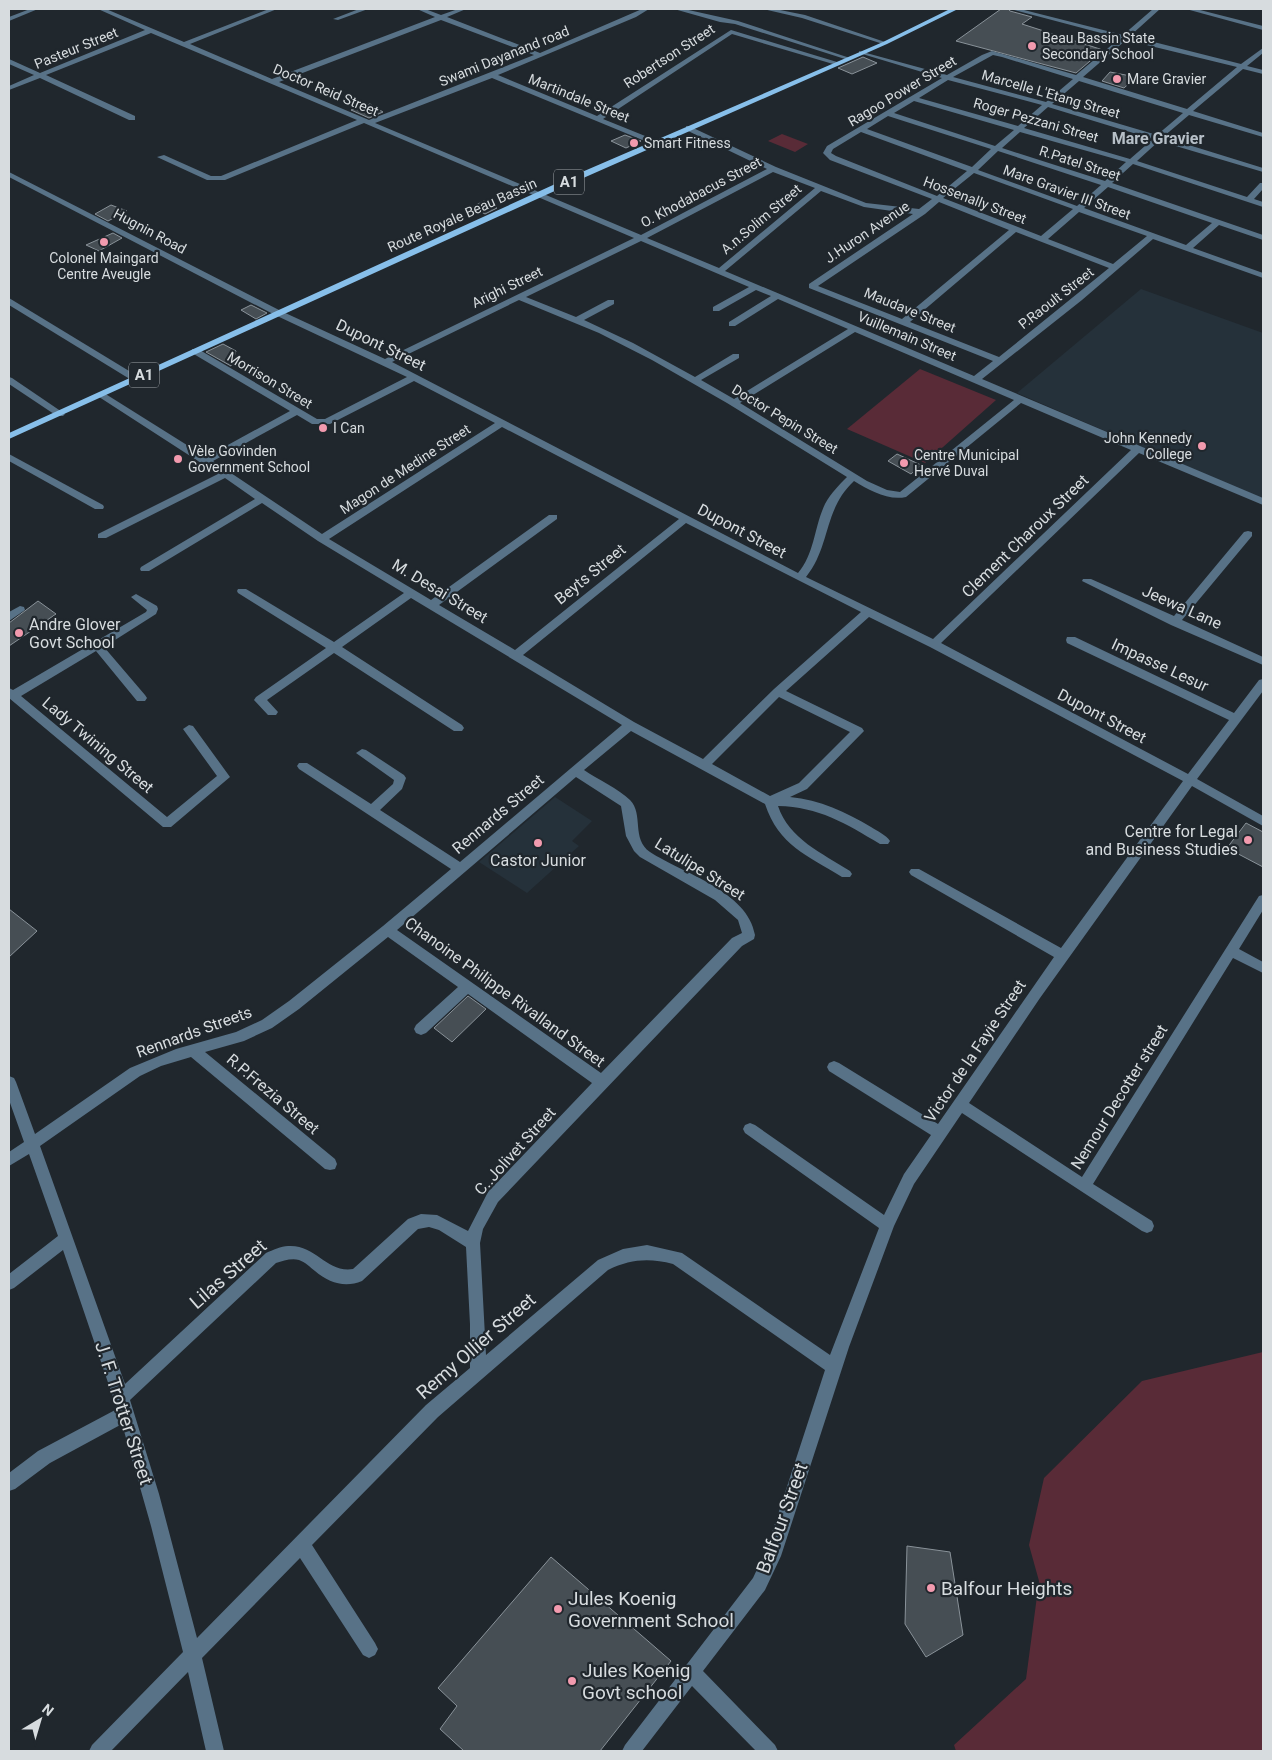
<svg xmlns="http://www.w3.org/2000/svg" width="1272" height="1760" viewBox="0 0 1272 1760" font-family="Roboto,sans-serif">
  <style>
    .built { fill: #25313a }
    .green { fill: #592b37 }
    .building { fill: #464e54; stroke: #899299 }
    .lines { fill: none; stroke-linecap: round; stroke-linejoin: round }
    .minor { fill: #587287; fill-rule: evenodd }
    .major { fill: #87bfea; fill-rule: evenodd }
    .poi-dot { fill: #f29aae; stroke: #20272d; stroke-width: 2 }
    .labels { text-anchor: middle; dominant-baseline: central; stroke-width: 4.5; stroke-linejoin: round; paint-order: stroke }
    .far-poi-label { font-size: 14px; fill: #d7dcdf; stroke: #20272d; text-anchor: start }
    .far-street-label { font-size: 14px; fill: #d7dcdf; stroke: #20272d }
    .shield { fill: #20272d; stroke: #a0a6aa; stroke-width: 1 }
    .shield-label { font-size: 15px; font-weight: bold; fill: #d7dcdf }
    .far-quarter-label { font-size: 16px; font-weight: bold; fill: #b7c0c8; stroke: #20272d }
    .street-label { font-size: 16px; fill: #d7dcdf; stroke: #20272d }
    .poi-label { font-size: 16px; fill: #d7dcdf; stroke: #20272d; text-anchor: start }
    .near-street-label { font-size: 19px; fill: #d7dcdf; stroke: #20272d }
    .near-poi-label { font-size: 19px; fill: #d7dcdf; stroke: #20272d; text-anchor: start }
  </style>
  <rect width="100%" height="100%" fill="#20272d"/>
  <g class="built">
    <path d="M1141,289L1263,333V499L1017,393Z"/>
    <path d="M555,797L592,821L572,841L579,846L527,893L479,862Z"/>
  </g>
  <g class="green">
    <path d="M782,134L808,144L795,152L768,141Z"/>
    <path d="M920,369L996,400L925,463L847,429Z"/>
    <path d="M1263,1352V1751H956L954,1745L1026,1679L1039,1581L1029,1545L1044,1478L1142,1381Z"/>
  </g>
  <g class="building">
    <path d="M1001,9H1008L1010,11L1032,17L1022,24L1103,50L1076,73L956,41Z"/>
    <path d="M863,57L877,63L852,74L838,68Z"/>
    <path d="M1110,72L1136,77L1124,88L1102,81Z"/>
    <path d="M370,104L383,112L369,118L351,110Z"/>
    <path d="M625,135L641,141L626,148L611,141Z"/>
    <path d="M484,201L497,208L485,214L472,207Z"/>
    <path d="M111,205L127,211L108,221L95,214Z"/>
    <path d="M113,233L122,238L99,251L86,245Z"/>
    <path d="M251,305L267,313L256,319L241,310Z"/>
    <path d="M223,344L236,351L231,366L206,352Z"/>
    <path d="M897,454L921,465L911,474L888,461Z"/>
    <path d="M38,601L56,614L9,646V623Z"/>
    <path d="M1246,823L1263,832V867L1227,848Z"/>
    <path d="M9,909L37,931L9,957Z"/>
    <path d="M468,996L486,1009L452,1042L434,1028Z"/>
    <path d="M907,1546L950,1552L963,1635L926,1657L905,1624Z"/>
    <path d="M551,1557L671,1661L600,1751H464L440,1729L457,1706L438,1688Z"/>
  </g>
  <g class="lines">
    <g class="minor">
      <path d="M30,9H38L9,21V17Z"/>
      <path d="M98,9H106L184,42L269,9H277L190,44L272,79L435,17L417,9H425L441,15L458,9H466L447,17L540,53L642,9H649L636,17L498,75L597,116L731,30L837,62V64H833L732,34L603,119L660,142L661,144L657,146L492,78L375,123L641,235L767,169L686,130V126H689L776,167L866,203L919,209L932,199L830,160L823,153L827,146L942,78L859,53V51L947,75L982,55L992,51L1076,75L1120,38L1010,9H1020L1123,35L1153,9H1160L1130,36L1241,64L1263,48V53L1247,66L1263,70V74L1243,69L1193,111L1263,133V137L1189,115L1163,137L1263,168V172L1159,141L1137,161L1247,197L1260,183H1263V189L1254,199L1263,202V207L1133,164L1112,183L1263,235V240L1219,225L1193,248L1263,273V278L1153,239L1082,300L982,379L1263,498V505L1139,453L941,643L1188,774L1229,720L1067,643L1066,640L1067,637H1075L1234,713L1259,680L1263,679V691L1197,779L1263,816V826L1192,786L1040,998L969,1103L1082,1177L1259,896L1263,895V910L1239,949L1263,962V973L1233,958L1093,1184L1152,1221L1154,1226L1152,1231L1147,1233L1142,1231L962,1113L914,1184L894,1226L849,1347L781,1556L765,1590L703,1671L775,1745L778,1751H756L692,1686L642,1751H622L625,1745L753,1578L767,1548L825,1370L673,1264C649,1258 631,1259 608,1270L438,1417L312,1545L375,1643L378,1649L375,1655L369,1658L363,1655L300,1558L202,1658L224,1751H206L188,1672L111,1751H89L92,1745L183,1652L151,1526L122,1424L50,1463L15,1489L9,1491V1473L38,1451L117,1409L63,1250L14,1288L9,1290V1274L58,1236L29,1154L9,1166V1152L24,1142L9,1100V1076L14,1078L16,1082L35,1134L130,1068L176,1049L236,1032L262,1020L289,1001L383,926L451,869L299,769L297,766L299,763H307L371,804L393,784L394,780L356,753L362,749L366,750L404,775L406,778L402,789L380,810L460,862L622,725L411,598L342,647L462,725L464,728L462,731H454L334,653L267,700L278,712L276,715H268L254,700L256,697L326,648L238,593L237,591L238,589H246L334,642L404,593L318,541L262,503L149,571H141L140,569L141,567L255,499L225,478L106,538H98V534L218,474L96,395L101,392L104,393L206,457L290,411L192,353V349H198L317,419H325L407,377L275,315L9,177V172L281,311L385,359L634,238L364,123L225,180H207L157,157L164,155L211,176H221L357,120L151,33L46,75L135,116V120H129L40,78L9,90V86L34,75L9,64V59L40,73L145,30ZM441,20L534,55L369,120L279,82ZM1126,40L1237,67L1187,109L1083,77ZM993,55L1002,57L1073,79L1046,102L953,77ZM948,80L1042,105L1018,126L919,98ZM1079,81L1183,113L1157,135L1052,104ZM914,101L1014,130L995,146L894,113ZM1048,107L1153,139L1130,159L1024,128ZM888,116L991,149L972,167L867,129ZM861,132L967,171L937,196L836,156L831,153L833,149ZM1020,132L1126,162L1105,181L1002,148ZM998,151L1101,185L1077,206L978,170ZM773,172L815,188L719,268L647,238ZM974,173L1073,209L1041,236L943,198ZM1108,187L1212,223L1186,245L1084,208ZM821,191L864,207L913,214L809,284V288L993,361L974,376L725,271ZM939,202L1009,230L902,319L818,286L925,214ZM1079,212L1147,236L1113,264L1048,239ZM1016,232L1109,268L999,357L910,322ZM641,241L749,287L713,307V311H719L756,290L771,296L729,322V326H735L778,299L848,329L734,399L701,380L739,358V354H733L695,377L633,343L584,320L614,304V300H608L576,317L526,297ZM519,300L599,333L652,360L727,403L847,477C839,485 831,493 825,504C814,527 815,553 798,573L392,362ZM855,332L1014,400L900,492L887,490L867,481L740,403ZM414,381L495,423L322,534L213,461L297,415L312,424H330ZM1021,403L1131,450L933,639L806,577C831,546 823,510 854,481C869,490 888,501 906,497ZM502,427L679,519L515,650L439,605L557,519V515H549L431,600L329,539ZM686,523L861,612L774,689L703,759L634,722L523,655ZM869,617L930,647L1183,781L1061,948L919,869H911L909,872L911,875L1054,957L938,1124L839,1063L834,1061L829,1063L827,1067L829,1071L931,1135L904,1174L884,1215L755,1125L750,1123L745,1125L743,1129L745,1133L879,1228L830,1355L682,1253L647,1245L623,1249L598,1260L486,1355L480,1243L483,1229L498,1202L742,946L754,939L755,935C748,891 682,873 650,852C631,839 644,814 630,800C619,789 597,779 584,770L631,731L765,804C779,846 807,855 842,877H850L852,874L850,871C822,853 789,839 778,806C819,807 845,823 880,844H888L890,841C886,835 877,831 871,827C846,812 820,800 790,797L807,789L864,731L862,728L786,691ZM779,697L850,732L799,783L770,796L712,764ZM576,777L621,806L626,836L634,851L640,857L715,900L738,920L742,933L732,938L601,1073L397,930ZM388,937L458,987L416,1025L414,1029L416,1033L421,1035L426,1033L468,994L592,1083L488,1192L468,1231L437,1215L421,1214L408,1219L353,1269C326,1273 316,1244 288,1246C281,1246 273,1250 266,1253L125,1384L40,1146L140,1076L161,1066L191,1057L325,1169L330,1170L335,1169L337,1164L335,1159L205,1052L244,1041L272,1028L299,1009ZM429,1227L439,1230L466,1247L470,1324V1368L426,1405L197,1638L159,1494L130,1400L276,1263C283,1261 291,1258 299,1260C305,1262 310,1267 315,1271C329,1283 345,1288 362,1281L418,1229Z"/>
      <path d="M359,9H368L338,20L333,19Z"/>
      <path d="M674,9H684L738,21L850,58L845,59L735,24L720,22Z"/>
      <path d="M763,9H775L805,15L888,43L883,44L802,18Z"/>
      <path d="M1186,9H1196L1263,26V30Z"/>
      <path d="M9,298L139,377L141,379L139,381H133L9,305Z"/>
      <path d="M9,377L12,378L65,414L63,416H57L9,384Z"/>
      <path d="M9,454L103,505L104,507L103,509H95L9,461Z"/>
      <path d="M1248,531L1252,532V536L1182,620L1263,657V665L1171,625L1082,581L1083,579H1091L1174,616L1244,532Z"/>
      <path d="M136,594L157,606L158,609L156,614L104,647L145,695L147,698L145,701H137L96,651L21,696L167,817L217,776L183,729L189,725L193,726L230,777L171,827H163L9,698V688L13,690L146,612L147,610L131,597Z"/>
      <path d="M20,606L24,607L25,610L9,621V612Z"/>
    </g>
    <path class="major" d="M950,9H958L887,44L581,179L9,439V433L575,175L883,42Z"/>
  </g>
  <g class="poi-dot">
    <circle cx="1032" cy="46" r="5"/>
    <circle cx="1117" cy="79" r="5"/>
    <circle cx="634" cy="143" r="5"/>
    <circle cx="104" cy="242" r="5"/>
    <circle cx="323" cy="428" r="5"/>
    <circle cx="1202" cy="446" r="5"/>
    <circle cx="178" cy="459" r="5"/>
    <circle cx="904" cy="463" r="5"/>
    <circle cx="19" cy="633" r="5"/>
    <circle cx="1248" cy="840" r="5"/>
    <circle cx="538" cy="843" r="5"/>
    <circle cx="931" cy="1588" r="5"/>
    <circle cx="558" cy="1609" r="5"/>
    <circle cx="572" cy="1681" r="5"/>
  </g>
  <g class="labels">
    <g class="far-poi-label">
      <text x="1042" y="38">Beau Bassin State<tspan x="1042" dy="16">Secondary School</tspan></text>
      <text x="1127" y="79">Mare Gravier</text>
      <text x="644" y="143">Smart Fitness</text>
      <text x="104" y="258" text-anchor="middle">Colonel Maingard<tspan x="104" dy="16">Centre Aveugle</tspan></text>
      <text x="333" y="428">I Can</text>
      <text x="1192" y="438" text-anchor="end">John Kennedy<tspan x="1192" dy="16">College</tspan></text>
      <text x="188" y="451">Vèle Govinden<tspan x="188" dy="16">Government School</tspan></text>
      <text x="914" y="455">Centre Municipal<tspan x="914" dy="16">Hervé Duval</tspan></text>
    </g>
    <g class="far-street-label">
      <text transform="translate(76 48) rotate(-22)">Pasteur Street</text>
      <text transform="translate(504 56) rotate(-22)">Swami Dayanand road</text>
      <text transform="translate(669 56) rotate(-33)">Robertson Street</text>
      <text transform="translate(326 90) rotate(23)">Doctor Reid Street</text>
      <text transform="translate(902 91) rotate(-31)">Ragoo Power Street</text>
      <text transform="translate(1051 94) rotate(16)">Marcelle L'Etang Street</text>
      <text transform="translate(579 98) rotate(22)">Martindale Street</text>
      <text transform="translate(1036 120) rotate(16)">Roger Pezzani Street</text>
      <text transform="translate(1080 163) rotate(18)">R.Patel Street</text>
      <text transform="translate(701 192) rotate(-28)">O. Khodabacus Street</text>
      <text transform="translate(1067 192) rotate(20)">Mare Gravier III Street</text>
      <text transform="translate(975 200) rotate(21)">Hossenally Street</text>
      <text transform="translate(462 215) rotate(-24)">Route Royale Beau Bassin</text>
      <text transform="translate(761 219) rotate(-40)">A.n.Solim Street</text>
      <text transform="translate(150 231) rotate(28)">Hugnin Road</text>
      <text transform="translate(867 232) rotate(-34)">J.Huron Avenue</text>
      <text transform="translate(507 287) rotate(-26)">Arighi Street</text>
      <text transform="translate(1056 298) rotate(-38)">P.Raoult Street</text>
      <text transform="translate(910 310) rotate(22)">Maudave Street</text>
      <text transform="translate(907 336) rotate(23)">Vuillemain Street</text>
      <text transform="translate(270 380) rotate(31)">Morrison Street</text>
      <text transform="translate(785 419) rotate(31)">Doctor Pepin Street</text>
      <text transform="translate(405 469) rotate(-33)">Magon de Medine Street</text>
    </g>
    <g class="shield">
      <rect x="554" y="169.5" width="30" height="25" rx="4"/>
      <rect x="129" y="362.5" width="30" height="25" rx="4"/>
    </g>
    <g class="shield-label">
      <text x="569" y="182">A1</text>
      <text x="144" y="375">A1</text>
    </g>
    <g class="far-quarter-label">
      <text x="1158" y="138">Mare Gravier</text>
    </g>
    <g class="street-label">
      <text transform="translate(381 345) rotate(26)">Dupont Street</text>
      <text transform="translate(742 531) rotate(28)">Dupont Street</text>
      <text transform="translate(1025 536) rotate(-44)">Clement Charoux Street</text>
      <text transform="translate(590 574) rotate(-39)">Beyts Street</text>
      <text transform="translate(440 591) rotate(31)">M. Desai Street</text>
      <text transform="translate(1182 607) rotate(24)">Jeewa Lane</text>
      <text transform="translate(1160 665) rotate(25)">Impasse Lesur</text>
      <text transform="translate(1102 716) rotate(28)">Dupont Street</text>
      <text transform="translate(98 745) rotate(40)">Lady Twining Street</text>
      <text transform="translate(498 814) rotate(-40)">Rennards Street</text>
      <text transform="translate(700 869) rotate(32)">Latulipe Street</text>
      <text transform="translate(505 992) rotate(36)">Chanoine Philippe Rivalland Street</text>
      <text transform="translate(194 1032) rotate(-20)">Rennards Streets</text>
      <text transform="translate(975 1051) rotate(-56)">Victor de la Fayie Street</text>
      <text transform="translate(273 1094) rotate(40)">R.P.Frezia Street</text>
      <text transform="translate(1119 1097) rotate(-58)">Nemour Decotter street</text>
      <text transform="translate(515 1151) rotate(-48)">C..Jolivet Street</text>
    </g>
    <g class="poi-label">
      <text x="29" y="624">Andre Glover<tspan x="29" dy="18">Govt School</tspan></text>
      <text x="1238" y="831" text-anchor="end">Centre for Legal<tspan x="1238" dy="18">and Business Studies</tspan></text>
      <text x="538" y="860" text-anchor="middle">Castor Junior</text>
    </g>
    <g class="near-street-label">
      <text transform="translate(228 1274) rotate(-41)">Lilas Street</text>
      <text transform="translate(476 1346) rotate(-41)">Remy Ollier Street</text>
      <text transform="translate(124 1413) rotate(72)">J. F. Trotter Street</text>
      <text transform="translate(782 1518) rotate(-70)">Balfour Street</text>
    </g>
    <g class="near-poi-label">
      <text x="941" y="1588">Balfour Heights</text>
      <text x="568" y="1598">Jules Koenig<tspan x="568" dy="22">Government School</tspan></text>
      <text x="582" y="1670">Jules Koenig<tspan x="582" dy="22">Govt school</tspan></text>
    </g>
  </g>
  <rect width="1272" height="1760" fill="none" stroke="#d7dcdf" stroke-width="20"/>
  <g transform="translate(40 1720) rotate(38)" stroke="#20272d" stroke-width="4" paint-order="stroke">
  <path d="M0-4L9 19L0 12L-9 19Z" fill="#d7dcdf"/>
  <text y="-8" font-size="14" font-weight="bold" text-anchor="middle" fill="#d7dcdf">N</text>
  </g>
</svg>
